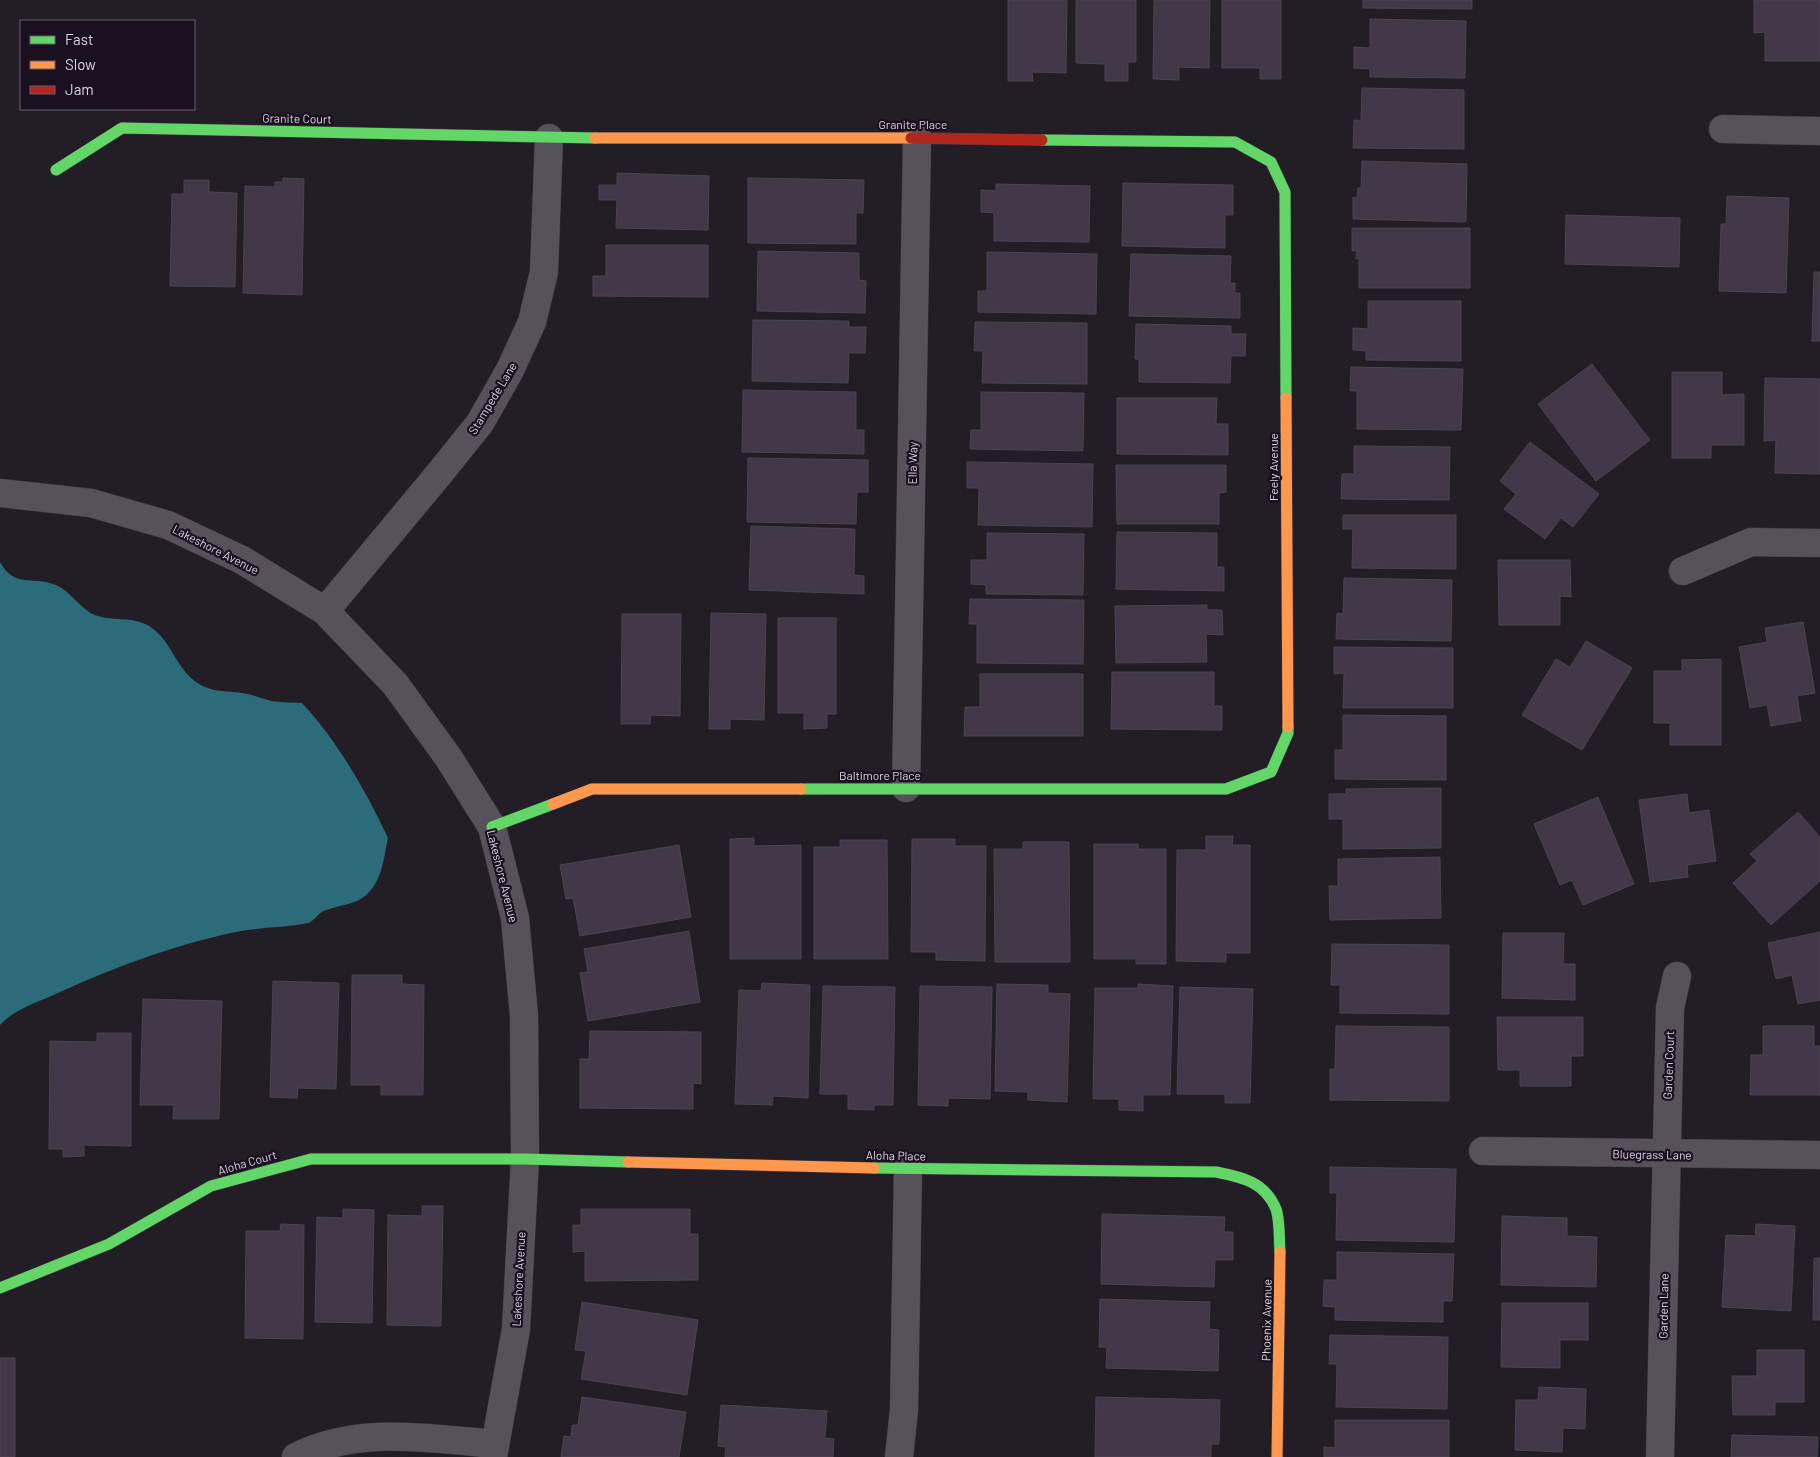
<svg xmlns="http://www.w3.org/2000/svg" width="1820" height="1457" viewBox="0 0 1820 1457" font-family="Barlow,sans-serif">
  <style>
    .water { fill: #2b6b7a }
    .building { fill: #433849; stroke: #4a454d }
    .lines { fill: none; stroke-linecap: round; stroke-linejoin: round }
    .street-casing { stroke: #3e3941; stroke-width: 29 }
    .fast-casing { stroke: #3e3941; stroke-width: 12 }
    .slow-casing { stroke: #3e3941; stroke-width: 12 }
    .jam-casing { stroke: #3e3941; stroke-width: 12 }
    .street { stroke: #57525a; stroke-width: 28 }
    .fast { stroke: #63d668; stroke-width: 11 }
    .slow { stroke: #ff974d; stroke-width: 11 }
    .jam { stroke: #b3261e; stroke-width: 11 }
    .labels { text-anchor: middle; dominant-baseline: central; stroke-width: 4.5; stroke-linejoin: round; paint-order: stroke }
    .street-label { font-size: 12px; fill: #dcd5e1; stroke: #1b1020 }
  </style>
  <rect width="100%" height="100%" fill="#231d26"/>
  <path class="water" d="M0,562C15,589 31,575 56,585C72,592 81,611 98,616C113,621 128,617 143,623C173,635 174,674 205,687C216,692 230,691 242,693C251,694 259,698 268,700C278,703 291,702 302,703C338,742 365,789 388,838C384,856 383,876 370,891C358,906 338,904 322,912C317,915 313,922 308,923C284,928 259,927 236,932C172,945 108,970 49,997C32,1004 13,1011 0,1025Z"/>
  <g class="building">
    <path d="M1008,0H1067L1066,73L1032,72L1033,81H1008Z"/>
    <path d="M1076,0H1136V62H1128V81H1105V64L1076,63Z"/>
    <path d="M1154,0H1210L1209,68L1179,67V80L1153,79Z"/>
    <path d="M1222,0H1281V79H1260V68H1222Z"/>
    <path d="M1363,0H1472V9L1363,8Z"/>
    <path d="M1754,0H1820V61H1765V32L1754,33Z"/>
    <path d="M1370,19L1466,21L1465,78L1370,77V69L1354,68V47L1370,48Z"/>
    <path d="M1362,88L1464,90V149L1353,148L1354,120L1361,121Z"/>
    <path d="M1362,161L1467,164L1466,222L1353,219V197L1357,198L1358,188H1361Z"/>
    <path d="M617,173L709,176L708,230L616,228L617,200H599V185H617Z"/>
    <path d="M283,178L304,179L302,295L243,293L245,186L275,187V182H283Z"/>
    <path d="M748,178L864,180L863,213H856V244L748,243Z"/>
    <path d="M184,180H209V192L237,193L235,287L170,286L172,194H184Z"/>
    <path d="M1123,183L1233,185V215H1225V248L1122,246Z"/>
    <path d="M996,184L1090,186L1089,242L994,241V213L981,212V190L996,191Z"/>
    <path d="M1727,196L1789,198L1786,293L1719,291L1721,224H1726Z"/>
    <path d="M1566,215L1680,218L1679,267L1565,264Z"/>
    <path d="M1352,228H1470V288H1359V258L1356,259L1357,251H1352Z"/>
    <path d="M606,245H708V297L593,296V276H606Z"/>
    <path d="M758,251L859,253V280L866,281L865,313L757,311Z"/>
    <path d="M987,252L1097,254L1096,314L978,312V291H987Z"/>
    <path d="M1131,254L1231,256L1230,283H1235V293H1240V318L1129,316Z"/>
    <path d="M1814,272H1820V341H1812Z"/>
    <path d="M1368,301H1461V361L1366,360V351L1353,350V328L1368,329Z"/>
    <path d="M753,320L849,321V327H866L865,353H849L848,383L752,381Z"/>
    <path d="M975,322L1087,323V384L982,383L983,351H974Z"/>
    <path d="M1136,324L1231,326V334H1246L1245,356H1231L1230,383L1139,382V359H1135Z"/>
    <path d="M1592,364L1650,440L1596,481L1538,404Z"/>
    <path d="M1351,367L1463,369L1461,430L1357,429V391H1350Z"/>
    <path d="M1672,372H1722V395L1744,394V445H1711V458H1672Z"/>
    <path d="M1765,378L1820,379V474L1775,473L1776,440L1764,441Z"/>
    <path d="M743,390L856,392V430H864V454L742,452Z"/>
    <path d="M981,392L1084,393L1083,451L970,449L971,430H981Z"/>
    <path d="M1117,398H1217L1216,424H1228V455L1117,454Z"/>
    <path d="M1530,442L1599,494L1573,527L1561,518L1545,539L1504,509L1516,494L1500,481Z"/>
    <path d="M1354,446L1450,447L1449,500L1341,499L1342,474H1354Z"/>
    <path d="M748,458L868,460V492H857L856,524L747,522Z"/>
    <path d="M967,462L1093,464L1092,527L978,525L979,488H967Z"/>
    <path d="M1116,465H1226V492L1219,493V524H1117Z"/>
    <path d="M1343,515H1456V569L1352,568L1353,529H1343Z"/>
    <path d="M751,526L855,529L854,575L864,576V594L749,590Z"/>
    <path d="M1117,532L1217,533V567H1224V591L1116,589Z"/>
    <path d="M987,533L1084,534L1083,595L986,594V585L971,584V560H987Z"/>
    <path d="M1498,560H1570L1571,597L1560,596V625H1499Z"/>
    <path d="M1344,578L1452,580L1451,641L1336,639L1337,613L1343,614Z"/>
    <path d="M970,599L1084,600L1083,664L977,663V624H969Z"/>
    <path d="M1207,605V610H1222L1223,635L1206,634L1207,662L1116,663L1115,606Z"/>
    <path d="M711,613L766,614L764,720L730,719V729H709Z"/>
    <path d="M622,614H681L680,716L651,715L650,724H621Z"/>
    <path d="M778,618H836V714H827V728L804,729V713H778Z"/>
    <path d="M1803,622L1815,693L1797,696L1801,721L1771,726L1767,705L1750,708L1739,647L1767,642L1765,628Z"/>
    <path d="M1586,641L1632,668L1582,750L1522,715L1556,659L1570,667Z"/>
    <path d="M1334,647L1453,648V708H1343L1344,673L1334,674Z"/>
    <path d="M1721,659V745H1670V723H1654V671H1682V660Z"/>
    <path d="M1112,672H1214V706H1222V730L1111,729Z"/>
    <path d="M980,674H1083V736H964L965,707H980Z"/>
    <path d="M1343,715L1446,716V780L1335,779V750H1343Z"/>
    <path d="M1441,788V848L1343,849V819H1329V794H1346V789Z"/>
    <path d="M1687,794L1689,813L1709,810L1716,861L1687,865L1688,877L1650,882L1639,800Z"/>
    <path d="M1598,797L1634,884L1583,905L1572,880L1560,885L1534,824Z"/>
    <path d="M1798,812L1820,837V881L1771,925L1733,883L1757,861L1750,854Z"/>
    <path d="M1206,836H1233L1232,845H1250V953H1226V962L1176,961L1177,850H1206Z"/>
    <path d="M754,838V846L801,845V959H730V839Z"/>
    <path d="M912,839H955V846H986L985,961L936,960V952H911Z"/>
    <path d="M840,840H887L888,959H814V847H840Z"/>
    <path d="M1023,842H1069L1070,962H995L994,849H1023Z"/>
    <path d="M1094,844H1138V849H1166V964H1136V959H1094Z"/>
    <path d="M679,845L691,917L580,936L573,898L566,899L560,865Z"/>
    <path d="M1440,857L1441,918L1330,920L1329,886H1338V859Z"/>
    <path d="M689,931L700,1002L588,1021L580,973L588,972L584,949Z"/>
    <path d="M1820,932V1000L1798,1004L1792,975L1776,979L1768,943Z"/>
    <path d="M1503,933H1564L1563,964H1575V1000L1502,998Z"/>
    <path d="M1332,944L1449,945V1014L1340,1013V985H1331Z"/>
    <path d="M352,975H402V984L424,985L423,1095H381V1085H351Z"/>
    <path d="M273,981L339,983L336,1089L298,1088L297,1098L270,1097Z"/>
    <path d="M762,983L810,985L808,1098L773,1096L772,1105L735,1104L739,990L761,991Z"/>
    <path d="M997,984L1048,985V993L1070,994L1067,1102L1028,1100V1092L995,1091Z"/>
    <path d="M1138,984L1173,986L1170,1095H1143V1111L1119,1110V1099H1093L1095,988H1138Z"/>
    <path d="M823,986L895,987L893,1105H874V1110L848,1109V1094H820Z"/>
    <path d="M920,986L992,987L990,1099L948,1098V1106L918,1105Z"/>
    <path d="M1180,987L1253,989L1250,1103H1225V1094H1177Z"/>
    <path d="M143,999L222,1001L219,1119H173L174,1105H140Z"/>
    <path d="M1497,1017H1583V1056H1571V1086H1520V1070H1498Z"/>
    <path d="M1336,1026L1449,1027V1101L1330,1100V1069H1335Z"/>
    <path d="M1763,1026H1814V1046H1820V1095H1750L1751,1055H1763Z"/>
    <path d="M590,1031L701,1032V1084L693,1083V1109L580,1108V1059H589Z"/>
    <path d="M97,1033H131V1146L84,1145V1156L63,1157V1149H49L50,1041L97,1042Z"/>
    <path d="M1330,1167L1456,1169L1454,1242L1336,1240L1337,1193H1330Z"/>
    <path d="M422,1206H443L441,1326L387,1325L388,1215L422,1216Z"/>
    <path d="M343,1209L374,1210L372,1323L315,1322L317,1217L343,1218Z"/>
    <path d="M581,1209H690V1234H698V1280L585,1281V1251L573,1252V1225H581Z"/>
    <path d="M1102,1214L1225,1217L1224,1232H1233V1260H1215L1214,1287L1101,1284Z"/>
    <path d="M1502,1216L1567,1218V1236L1597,1237L1596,1287L1501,1285Z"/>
    <path d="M281,1224L304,1225L303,1339L245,1338L246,1231H280Z"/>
    <path d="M1756,1224L1795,1226L1791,1311L1722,1307L1726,1235L1755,1236Z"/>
    <path d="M1337,1252L1454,1254L1452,1301H1443V1322L1335,1320V1307L1323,1306L1324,1280H1337Z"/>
    <path d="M1814,1258H1820V1320H1813Z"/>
    <path d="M1100,1299L1210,1302L1209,1329L1219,1330L1218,1371L1106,1368L1107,1347H1099Z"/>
    <path d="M582,1302L698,1320L687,1395L581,1379L586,1351L575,1350Z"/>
    <path d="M1502,1303H1588V1340H1560V1368L1501,1367Z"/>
    <path d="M1330,1335L1448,1337L1447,1409L1336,1407L1337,1364H1329Z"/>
    <path d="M1757,1350H1804V1402H1775V1415H1733L1732,1376H1757Z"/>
    <rect x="0" y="1358" width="15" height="99"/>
    <path d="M1539,1387L1586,1389L1585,1429L1563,1428L1562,1452L1515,1450L1516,1400H1538Z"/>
    <path d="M582,1397L686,1412L679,1457H561L564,1436L571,1437L572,1425H578Z"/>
    <path d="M1096,1397L1220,1400L1219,1444H1211V1457H1095Z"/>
    <path d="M721,1405L827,1411L825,1438L834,1439L833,1457H725L726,1447L718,1446Z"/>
    <path d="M1335,1420H1449V1457H1324V1447L1335,1448Z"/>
    <path d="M1732,1435L1818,1437L1817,1457H1731Z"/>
  </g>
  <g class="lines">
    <g class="street-casing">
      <g id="street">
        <path d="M1723,129L1820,131"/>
        <path d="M0,493L91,503L168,525L242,560L325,611L395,684L448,757L492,827L515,918L524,1016L525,1159L516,1329L493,1457"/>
        <path d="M1683,571L1751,542L1820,543"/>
        <path d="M325,611L439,474L480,423L510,370L532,322L544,272L549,138"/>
        <path d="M906,788L917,138"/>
        <path d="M1483,1151L1820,1155"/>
        <path d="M296,1457C357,1426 429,1438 495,1444"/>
        <path d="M899,1457L904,1410L908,1169"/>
        <path d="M1660,1457L1670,1008L1677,976"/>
      </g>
    </g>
    <g class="fast-casing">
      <g id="fast">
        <path d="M1042,140L1235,142L1271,162L1285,192L1286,398"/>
        <path d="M56,170L122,128L595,138"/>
        <path d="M801,789H1226L1271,772L1288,733V727"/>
        <path d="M492,827L553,804"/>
        <path d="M874,1168L1216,1172C1242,1177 1265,1182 1276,1209C1280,1220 1279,1240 1280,1252"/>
        <path d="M0,1288L109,1244L211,1186L311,1159H525L628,1162"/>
      </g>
    </g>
    <g class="slow-casing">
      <g id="slow">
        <path d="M595,138H911"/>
        <path d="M1286,398L1288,727"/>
        <path d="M553,804L592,789H801"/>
        <path d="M628,1162L874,1168"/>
        <path d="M1277,1457L1280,1252"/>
      </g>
    </g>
    <g class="jam-casing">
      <path id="jam" d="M911,138L1042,140"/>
    </g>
    <use href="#street" class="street"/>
    <use href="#fast" class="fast"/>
    <use href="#slow" class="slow"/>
    <use href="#jam" class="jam"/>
  </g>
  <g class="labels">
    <g class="street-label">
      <text transform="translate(297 118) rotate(1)">Granite Court</text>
      <text x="913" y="124">Granite Place</text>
      <text transform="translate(492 398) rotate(-59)">Stampede Lane</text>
      <text transform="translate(912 463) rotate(-89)">Ella Way</text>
      <text transform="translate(1273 467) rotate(-90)">Feely Avenue</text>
      <text transform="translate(216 549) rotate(27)">Lakeshore Avenue</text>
      <text x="880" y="775">Baltimore Place</text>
      <text transform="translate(503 876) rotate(76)">Lakeshore Avenue</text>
      <text transform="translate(1668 1065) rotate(-88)">Garden Court</text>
      <text transform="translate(1652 1154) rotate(1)">Bluegrass Lane</text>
      <text transform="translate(896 1155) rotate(1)">Aloha Place</text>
      <text transform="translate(247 1162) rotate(-16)">Aloha Court</text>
      <text transform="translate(518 1279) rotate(-87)">Lakeshore Avenue</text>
      <text transform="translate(1663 1306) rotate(-89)">Garden Lane</text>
      <text transform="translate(1266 1320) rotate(-89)">Phoenix Avenue</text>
    </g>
  </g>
  <rect x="20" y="20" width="175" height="90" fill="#1b1020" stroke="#685f6d"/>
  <rect x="30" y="36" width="25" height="8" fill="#63d668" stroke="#685f6d"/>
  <text x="65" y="45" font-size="15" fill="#dcd5e1">Fast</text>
  <rect x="30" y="61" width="25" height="8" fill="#ff974d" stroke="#685f6d"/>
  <text x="65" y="70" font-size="15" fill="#dcd5e1">Slow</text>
  <rect x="30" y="86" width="25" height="8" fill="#b3261e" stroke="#685f6d"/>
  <text x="65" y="95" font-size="15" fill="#dcd5e1">Jam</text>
</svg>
